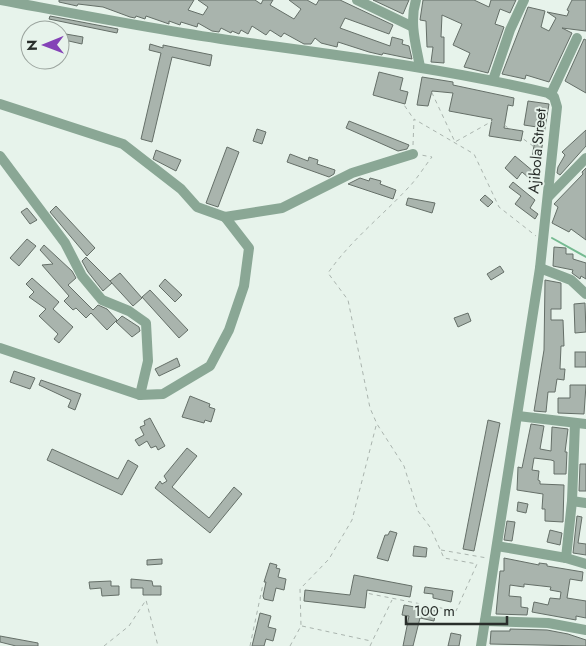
<svg xmlns="http://www.w3.org/2000/svg" width="586" height="646" viewBox="0 0 586 646" font-family="Jost,sans-serif">
  <style>
    .lines { fill: none; stroke-linecap: round; stroke-linejoin: round }
    .stream { stroke: #75ba91; stroke-width: 2 }
    .building { fill: #a9b4ad; stroke: #656f68 }
    .path { stroke: #aab4ae; stroke-width: 1; stroke-dasharray: 4 4; stroke-linecap: butt }
    .minor { stroke: #8aa795; stroke-width: 10 }
    .labels { text-anchor: middle; dominant-baseline: central; stroke-width: 4; stroke-linejoin: round; paint-order: stroke }
    .street-label { font-size: 15px; fill: #292e2b; stroke: #e7f3eb }
  </style>
  <rect width="100%" height="100%" fill="#e7f3eb"/>
  <g class="lines">
    <path class="stream" d="M552,238L586,257"/>
  </g>
  <g class="building">
    <path d="M59,0H194L188,10L203,15L208,7L198,0H255L261,4L263,0H273L270,5L294,19L301,9L289,0H307L316,5L319,0H340L393,25L389,34L345,18L340,28L390,46L392,37L403,40L402,44L409,46L412,59L383,53L382,55L369,52L338,42L337,47L321,43L315,38L311,44H304L284,33L281,37L270,30L266,35L252,26L248,34L241,30L239,34L232,31L231,33L221,28L219,32L212,31L198,23L197,27L181,22L180,25L169,21V24L146,16L145,19L136,16L135,18L130,17L103,7L78,4L77,6L59,2Z"/>
    <path d="M373,0H409L403,14Z"/>
    <path d="M423,0H474L489,7L491,0H516L510,13L500,9L495,24L504,27L488,73L464,67L470,53L453,45L462,24L442,15L441,37H444V63L431,62L433,47H427L426,21L420,20Z"/>
    <path d="M572,0H586V31L562,28L572,33L549,82L526,75L525,79L502,74L528,7L545,11L541,27L549,31L556,18L547,12L567,16L569,11L567,10Z"/>
    <path d="M50,16L118,29L117,33L49,19Z"/>
    <path d="M60,33L83,37L82,44L60,39Z"/>
    <path d="M584,39L586,40V93L565,81Z"/>
    <path d="M150,44L163,48V45L212,55L210,66L172,57L152,142L141,139L161,53L149,50Z"/>
    <path d="M379,72L403,78L400,90L408,92L405,104L373,95Z"/>
    <path d="M422,77L453,82V85L514,98L513,106L508,105L504,128L523,131L521,141L489,136L492,119L449,111L453,93L432,91L428,106L417,105Z"/>
    <path d="M528,101L549,104L540,159L532,158L537,127L524,125Z"/>
    <path d="M349,121L409,145L407,149L398,151L346,128Z"/>
    <path d="M257,129L266,132L262,144L253,141Z"/>
    <path d="M586,130V146L560,175L557,173L558,167L565,155L562,152Z"/>
    <path d="M227,147L239,152L218,207L206,203Z"/>
    <path d="M156,150L181,160L176,171L153,159Z"/>
    <path d="M290,154L308,161L309,157L318,160L317,164L335,170L334,174L329,177L287,162Z"/>
    <path d="M515,156L534,172L529,178L522,172L517,179L505,168Z"/>
    <path d="M586,168V240L571,229L569,232L552,223L558,207L554,204L583,174L582,172Z"/>
    <path d="M360,178L369,181L370,178L381,181L380,184L396,190L393,199L348,184Z"/>
    <path d="M513,182L535,200L530,208L538,214L535,219L515,204L521,196L509,187Z"/>
    <path d="M485,195L493,202L488,207L480,200Z"/>
    <path d="M408,198L435,203L432,213L406,205Z"/>
    <path d="M56,206L95,248L87,256L50,212Z"/>
    <path d="M27,208L37,220L30,224L21,212Z"/>
    <path d="M27,239L36,246L19,266L10,258Z"/>
    <path d="M44,245L72,271L76,278L68,285L93,310L98,305L107,309L117,320L107,330L91,313L86,318L76,308L73,310L64,301L69,296L42,265L53,264L40,250Z"/>
    <path d="M554,247L566,248V254H573V259L586,263V279L581,276L580,279L572,273L573,270L553,266Z"/>
    <path d="M86,257L112,283L103,291L88,272L82,261Z"/>
    <path d="M500,266L504,272L491,280L487,274Z"/>
    <path d="M120,273L142,298L133,306L110,281Z"/>
    <path d="M32,278L59,302L53,309L73,327L59,343L54,339L58,334L39,316L46,309L29,297L34,292L26,284Z"/>
    <path d="M165,279L182,295L175,302L159,286Z"/>
    <path d="M545,280L561,283V309H551V320H563L564,346H561L560,369H565L564,380L557,379L555,392H548L546,412L534,411L544,350Z"/>
    <path d="M150,290L188,330L179,338L142,297Z"/>
    <path d="M585,303L586,332L575,333L574,304Z"/>
    <path d="M468,313L471,321L458,327L454,318Z"/>
    <path d="M122,316L139,327L140,331L132,337L116,322Z"/>
    <rect x="575" y="352" width="11" height="15"/>
    <path d="M177,358L180,366L159,376L155,369Z"/>
    <path d="M14,371L35,378L30,389L10,382Z"/>
    <path d="M41,380L81,394L75,410L68,407L71,400L39,385Z"/>
    <path d="M570,385H586L584,414L558,413V398H570Z"/>
    <path d="M190,396L210,404L209,407L215,409L211,422L205,420L204,423L182,417Z"/>
    <path d="M150,418L165,446L158,450L156,446L151,448L147,441L139,446L135,440L144,435L140,427L145,425L144,421Z"/>
    <path d="M488,420L500,423L474,551L463,549Z"/>
    <path d="M531,424L544,426L540,449L551,451L552,427L568,429L565,452H567L566,474H554V461L551,460L534,458L532,470L539,471L538,480L540,481V484L564,485L563,522L545,521V509H542L543,494L517,490L518,467L522,468Z"/>
    <path d="M187,448L197,456L172,487L209,518L234,487L242,494L210,533L155,488L160,481L162,484L167,481L164,476Z"/>
    <path d="M52,449L118,479L128,460L138,466L122,495L47,460Z"/>
    <path d="M580,464H586V491H579Z"/>
    <path d="M518,502L528,504L526,513L517,511Z"/>
    <path d="M577,516L582,517L578,543L586,544V555L573,553Z"/>
    <path d="M507,521L515,522L512,541L504,540Z"/>
    <path d="M550,530L562,533L560,545L547,542Z"/>
    <path d="M390,531L397,533L388,561L377,558L385,535H388Z"/>
    <path d="M414,546L427,548L426,557L413,556Z"/>
    <path d="M504,558L539,565V563L547,564V566L583,572L582,581L570,579L567,598L586,601V618L576,616V620L532,612L534,602L548,605L550,598L560,599L561,592L550,590L551,587L524,584V587L510,585L509,596L521,597V607L528,608L527,615L496,614L500,571H504Z"/>
    <path d="M162,559V564L147,565V560Z"/>
    <path d="M270,563L277,565L276,568L280,569L278,577L286,579L284,590L276,588L273,601L264,599L263,596L266,582H264Z"/>
    <path d="M354,575L412,586L410,597L367,590L365,608L304,601L305,590L350,595Z"/>
    <path d="M131,579L152,581L153,586H161V595H143V588H131Z"/>
    <path d="M111,581V586H119V595L102,596L101,588L90,589L89,582Z"/>
    <path d="M425,587L453,591L451,602L433,598V594L424,593Z"/>
    <path d="M404,605L436,611L434,621L420,618L413,646H403L409,616L402,615Z"/>
    <path d="M260,613L271,616L268,627L276,629L273,641L266,639L264,646H252Z"/>
    <path d="M510,629L547,630L568,634L586,640V646L490,644L491,631H510Z"/>
    <path d="M451,633L461,635L459,646H448Z"/>
    <path d="M0,636L38,643V646H16L0,642Z"/>
  </g>
  <g class="lines">
    <g class="path">
      <path d="M425,78L455,142L496,119L533,146L541,172"/>
      <path d="M391,86L413,118"/>
      <path d="M413,145L414,119L474,154L499,207L536,236"/>
      <path d="M441,550L487,558"/>
      <path d="M361,592L456,611L477,564L444,558L430,527L418,511L404,466L377,424L370,408L348,300L328,273C351,240 381,217 408,188C417,179 424,167 432,157L421,155"/>
      <path d="M302,626L371,641"/>
      <path d="M104,646L129,626L146,600L158,646"/>
      <path d="M250,646L263,584"/>
      <path d="M290,646L301,626L300,589L329,559L352,520L376,426"/>
      <path d="M370,646L392,600"/>
    </g>
    <g class="minor">
      <path d="M1,0C76,14 152,29 228,40C335,55 443,68 548,93L554,97L557,107L540,268L481,646"/>
      <path d="M357,0L413,27"/>
      <path d="M416,0C409,22 416,45 420,67"/>
      <path d="M493,80L510,30L524,0"/>
      <path d="M551,94L577,38"/>
      <path d="M0,104L123,144L181,189L197,207L225,217L282,208L352,173L413,154"/>
      <path d="M0,156L65,243L82,276L102,300L129,311L146,323L148,361L140,395L0,348"/>
      <path d="M548,197L586,158"/>
      <path d="M540,268L571,280L586,294"/>
      <path d="M140,395L163,394L210,366L229,330L244,286L249,248L225,217"/>
      <path d="M518,416L586,424"/>
      <path d="M572,501L586,503"/>
      <path d="M497,546L566,558L586,564"/>
      <path d="M566,558L572,501L575,423"/>
      <path d="M485,621L548,623L586,630"/>
    </g>
  </g>
  <g class="labels">
    <g class="street-label">
      <text transform="translate(537 151) rotate(-85)">Ajibola Street</text>
    </g>
  </g>
  <g transform="translate(45 45) rotate(269)"><circle r="24" fill="#e7f3eb" stroke="#9ba49e"/>
  <path d="M0-4L9 19L0 12L-9 19Z" fill="#8442b7"/>
  <text y="-8" font-size="14" font-weight="bold" text-anchor="middle" fill="#292e2b">N</text>
  </g>
  <path d="M406 616v8h101v-8" fill="none" stroke="#292e2b" stroke-width="2.5"/>
  <text x="414" y="616" font-size="15" fill="#292e2b" stroke="#e7f3eb" stroke-width="4" paint-order="stroke">100 m</text>
</svg>
